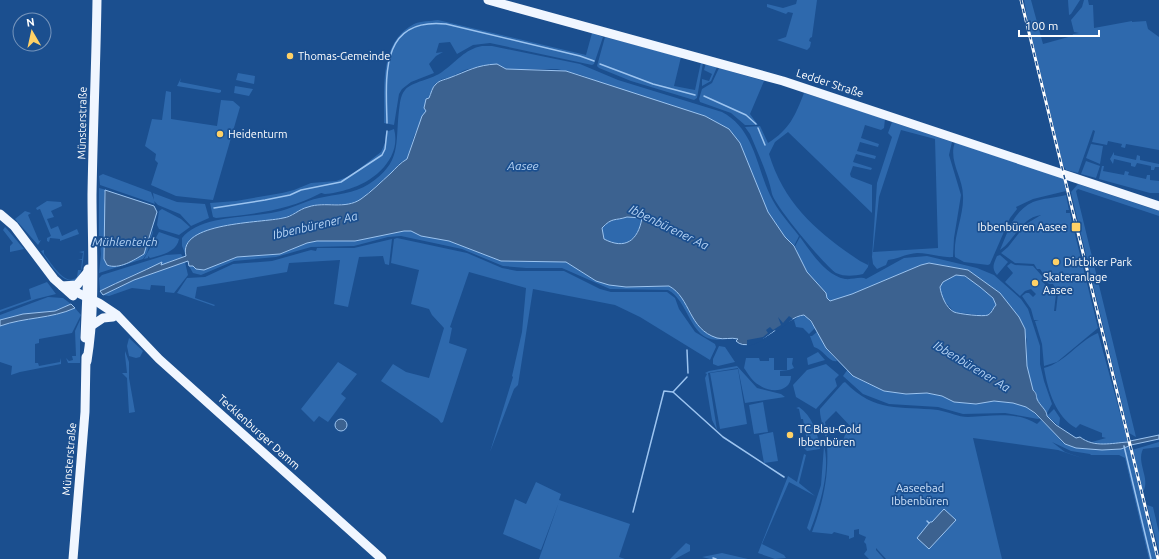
<svg xmlns="http://www.w3.org/2000/svg" width="1159" height="559" viewBox="0 0 1159 559" font-family="Ubuntu,sans-serif">
  <style>
    .green { fill: #2e69ad; fill-rule: evenodd }
    .water { fill: #3c6290; stroke: #9cc4f0; fill-rule: evenodd }
    .pier { fill: #1b4f8f }
    .lines { fill: none; stroke-linecap: round; stroke-linejoin: round }
    .stream { stroke: #9cc4f0; stroke-width: 1.5 }
    .major { stroke: #f0f6ff; stroke-width: 9 }
    .rail-casing { stroke: #fff; stroke-width: 3 }
    .rail { stroke: #1b4f8f; stroke-width: 1.5; stroke-dasharray: 4.5; stroke-linecap: butt }
    .poi-dot { fill: #ffd166; stroke: #1b4f8f; stroke-width: 1.5 }
    .labels { text-anchor: middle; dominant-baseline: central; stroke-width: 3.5; stroke-linejoin: round; paint-order: stroke }
    .poi-label { font-size: 11px; fill: #fff; stroke: #1b4f8f; text-anchor: start }
    .street-label { font-size: 11px; fill: #fff; stroke: #1b4f8f }
    .park-label { font-size: 11px; fill: #cfe3fa; stroke: #1b4f8f }
    .water-label { font-size: 12px; font-style: italic; fill: #b5d3f5; stroke: #1b4f8f }
  </style>
  <rect width="100%" height="100%" fill="#1b4f8f"/>
  <g class="green">
    <path d="M797,0H817L812,37L810,38L809,41L811,42L810,47L807,50L777,40L786,37L793,13L788,12L786,14L767,7V4L783,8L796,4Z"/>
    <path d="M1024,0H1031L1043,44L1072,36L1073,34L1079,33L1074,32L1071,20L1082,7L1084,0H1088L1089,5H1093L1094,28L1132,21V22L1146,21L1148,29L1159,37V150L1126,144L1125,148L1121,147L1122,144L1108,141L1107,145L1092,142L1095,131L1093,130L1078,173L1066,170L1063,165L1028,22Z"/>
    <path d="M1068,0H1080L1071,14L1069,15Z"/>
    <path d="M438,20L586,55L592,33L603,37L594,64L592,65L490,43L473,45L457,54L450,42L439,43L436,53L443,52L436,56L429,64L434,73L411,82L402,89L399,94L394,125L384,123C385,90 378,43 414,24C420,21 431,21 438,20Z"/>
    <path d="M605,37L681,57L674,86L695,90L701,62L703,63L697,98L694,100L631,81L599,68L597,66Z"/>
    <path d="M482,46H492L580,64L618,80L722,112C754,129 756,165 770,195C777,210 789,223 799,236L794,246L785,237L768,212L740,143L729,129L705,116L620,90L581,75L557,69H506L497,64L485,65L465,70L449,78L442,79L435,84L424,108L426,111L414,136L407,159L401,162L392,172L360,200L349,204H321L307,207L284,218L210,229L186,247L185,253L182,246V238C200,215 249,218 276,212C291,209 305,201 319,198C336,194 354,194 369,184C402,162 395,145 399,110C400,104 400,96 405,90C411,82 433,79 442,72C456,62 465,49 482,46Z"/>
    <path d="M706,63L717,67L711,81L702,86V79L709,81L712,74L704,70Z"/>
    <path d="M719,68L764,81L750,114L758,125H745L731,113L700,102L699,99L702,89L712,83Z"/>
    <path d="M238,73L255,76L254,84L236,80Z"/>
    <path d="M181,78L180,82L221,90V92L219,93L177,86Z"/>
    <path d="M235,86L253,89L249,96L234,93Z"/>
    <path d="M166,91L171,92V119L217,126L221,100L233,101L240,107L213,200L176,196L151,185L158,163L155,160L156,154L145,146L152,119L162,120Z"/>
    <path d="M804,93L885,119L884,128L881,130L865,125L861,138L879,144L878,147L860,142L857,151L876,156L875,159L856,154L853,162L872,168L871,170L853,166L850,174L851,177L872,185V213L788,132L775,142L769,154C784,204 818,233 860,261L868,265L869,260L868,267L863,274C854,276 845,277 836,273C825,266 775,206 772,194C769,177 758,153 750,134L745,127L760,126L768,143C790,129 795,116 804,93Z"/>
    <path d="M892,122L952,142L949,155L961,195L954,238L953,257C942,258 929,253 917,253C905,254 898,259 888,260L886,265L877,269L873,264L872,257L877,183L892,137L888,133ZM901,130L935,139L938,248L873,252L879,197Z"/>
    <path d="M394,129C402,158 374,182 349,189C342,191 331,194 325,194C322,194 323,192 319,194C290,210 249,215 216,218L213,217L210,203L236,201L282,193L294,190L311,183L336,181L350,176L381,152L385,143L386,132Z"/>
    <path d="M955,142L1063,178L1066,191L1033,199L1016,207L1017,209L1010,218L990,264L988,265L964,262L955,257C953,236 964,216 963,196C963,177 948,161 955,142Z"/>
    <path d="M1091,144L1103,146L1100,164L1086,158Z"/>
    <path d="M1114,152V155L1136,160L1137,155L1140,156V160L1159,164V167H1155L1154,170H1151V166L1137,163L1135,167L1131,166V163L1114,159L1113,164L1110,159Z"/>
    <path d="M1086,161L1100,166L1096,178L1081,174Z"/>
    <path d="M1102,166H1104L1103,171L1124,175L1125,171L1129,172L1128,175L1146,179L1147,175H1150V180L1159,181V193H1150L1099,179Z"/>
    <path d="M103,174L151,192L154,200L153,193L177,202L205,204L209,218L191,226L180,214L158,205L154,201L155,204L100,185L99,176Z"/>
    <path d="M1078,184L1159,211V216L1078,189L1076,191L1136,437L1129,433L1072,197L1071,192Z"/>
    <path d="M99,188L107,190L104,192V200L116,267L127,263L144,254L153,230V232L147,253L143,259L99,273L101,254L100,240L102,239L101,236H99Z"/>
    <path d="M1066,195L1069,210H1066V213H1070L1071,218L1098,328L1057,362L1044,366L1042,344L1035,321L1039,320H1034L1031,309L1022,296L1026,293H1029L1033,297L1036,294L1031,289L1025,291L1020,296L1005,282L1013,273L1007,266L1011,263L1015,265L1033,266L1043,277L1041,280L1051,291L1053,290L1056,294L1054,311H1056L1058,293L1053,284H1049L1047,282L1050,276L1048,273L1044,275L1040,269H1037L1034,264L1015,263L1001,253L1008,247L1026,224L1041,215C1020,218 1015,240 1000,250C1008,232 1013,211 1033,202C1043,198 1055,198 1066,195Z"/>
    <path d="M47,201L61,202L62,206L51,211L54,217L47,219L51,229L58,226L62,236L77,229L79,234L60,241V239L50,238L49,242L47,241V238L51,236L40,209L37,210L36,208Z"/>
    <path d="M162,209L181,219L190,227L179,235L159,229L157,225L159,211Z"/>
    <path d="M25,211L31,213L28,215L39,241L41,240L38,245L15,219Z"/>
    <path d="M627,217L642,218C637,241 626,250 604,239L602,228C612,217 615,221 627,217Z"/>
    <path d="M5,227L7,229L24,249L10,252V246L13,243L3,230Z"/>
    <path d="M404,231H411L421,236L449,241L501,261L566,262L596,281L626,287L669,286C694,300 684,329 723,339C690,346 690,301 668,290L610,289L562,268H526L503,266L462,249L401,236L388,237L354,246L311,247L276,257L234,261L201,275L193,273L189,266L237,257L280,254L307,243L317,241H355Z"/>
    <path d="M159,232L179,239C177,252 161,255 150,258L148,256V258L144,259Z"/>
    <path d="M800,237C811,252 825,275 845,279C852,280 860,276 866,279L904,258L927,256L977,268L994,275L1021,299L1028,309L1040,346V364L1044,381L1052,404L1047,413L1037,400L1036,393L1033,390L1027,366V340L1019,317L1000,293L968,270L929,263L921,265L852,294L830,301C817,291 809,274 800,260C797,255 798,251 795,246Z"/>
    <path d="M397,238L467,253L502,268L517,271H564L600,289L611,292H667L675,298L679,309L695,332L715,344L716,347L710,360L640,317L615,305L533,289L518,385L514,389L490,452L513,377L512,376L522,332L526,288L469,272L450,327L452,328L449,343L467,349L443,422L441,423L438,419L381,381L393,364L406,372L429,378L444,328L432,315L429,309L411,304L419,270L391,263L394,239Z"/>
    <path d="M392,239L389,265L385,264L383,256L359,257L348,307L334,304L340,260L289,263L287,272L197,287L195,298L215,305L214,306L177,293L187,278L205,277L233,264L272,261L311,250L316,251L317,248H354Z"/>
    <path d="M44,250V254C51,262 65,288 77,277L78,270H81L82,260L78,259H82L83,253L79,252L84,251C83,262 83,273 75,281C59,282 50,263 41,251Z"/>
    <path d="M181,254L183,257L135,274L100,291L99,278L102,275L166,255Z"/>
    <path d="M1000,255L1008,262L997,275C991,268 994,263 997,256Z"/>
    <path d="M185,262L188,275L174,293L165,292V286L151,285L150,290L132,288L109,296L103,295L134,280Z"/>
    <path d="M956,275C969,275 993,292 996,305L987,316L954,312L942,298L940,287L943,282Z"/>
    <path d="M47,282L56,294L36,299L0,312V310L31,299L29,289Z"/>
    <path d="M48,297L63,298L71,304L55,311L23,314L0,320V315Z"/>
    <path d="M75,308L81,315L72,333L39,339V343L35,344V363H38L39,366L60,362L61,358V364L20,372L11,375L12,366L0,362V326C25,317 51,319 75,308Z"/>
    <path d="M801,315L807,317L815,328L809,334L803,328L796,327L794,320Z"/>
    <path d="M80,320V363H68L66,358L69,361L73,360L72,356H76L75,331Z"/>
    <path d="M817,332L826,348L837,361C829,363 823,349 814,347L810,336H812Z"/>
    <path d="M1098,333L1128,442L1108,445L1092,442L1106,438L1102,437V433L1080,424L1076,428C1056,417 1048,391 1044,368C1066,362 1077,342 1098,333Z"/>
    <path d="M125,334V351L129,362V378L135,412L129,413L127,378L122,373H127L125,355Z"/>
    <path d="M129,338L143,351L140,357L136,358L129,356L127,346Z"/>
    <path d="M719,346L725,347L735,362L718,366L713,364V359Z"/>
    <path d="M818,352L825,360L808,365L807,358Z"/>
    <path d="M746,358H759L760,361H769V358H774V370H787V358H793L792,364L794,368L789,370L780,371V376H791C791,393 769,393 759,385C753,382 748,374 744,368Z"/>
    <path d="M338,362L357,374L341,394L346,398L328,422L319,416L314,422L301,409Z"/>
    <path d="M826,364L839,375L835,379L837,386L816,409L796,397L793,385L807,370Z"/>
    <path d="M737,366L757,388L781,394L785,397L745,403L738,368L708,373L717,430L712,420L705,378L707,374L705,373L709,371Z"/>
    <path d="M738,369L747,424L720,429L710,373Z"/>
    <path d="M848,369L854,377L884,391L905,394L927,393L942,396L954,402L976,404L994,401L1013,403L1026,407L1040,418L1038,419L1005,413L963,414L938,407L889,404L863,394L843,376Z"/>
    <path d="M845,382C875,413 900,406 938,410C949,412 958,417 968,417C991,416 1016,411 1037,424L1041,420C1046,425 1050,428 1055,432C1059,436 1059,441 1065,444C1077,450 1117,452 1129,446L1157,559H1149L1125,458L1119,455H1091L1090,454L1071,451L1052,442L1065,452L1085,459L1058,450L973,438L1002,559H886L876,548V550L884,559H869L864,554L867,550L866,544L864,542L866,537L859,534V529L854,530V537L849,539V536L834,532L832,534L812,532C823,503 829,476 827,445C826,435 819,416 820,409L843,383ZM836,411L852,428L845,435L842,442L828,440L825,422Z"/>
    <path d="M763,402L768,432L754,434L749,405Z"/>
    <path d="M799,407C812,416 818,433 820,449L807,451L804,448L808,447L803,419H801L799,409L796,408Z"/>
    <path d="M1054,409L1060,418L1059,426L1047,416Z"/>
    <path d="M773,432L778,461L764,463L759,435Z"/>
    <path d="M1159,442V447L1143,449C1136,463 1151,479 1143,492L1132,450Z"/>
    <path d="M824,446C831,471 819,508 810,531L807,528L821,485Z"/>
    <path d="M804,454L806,455L799,483L815,496L789,482L762,544L784,555L786,558L775,559L758,553L788,476L797,482Z"/>
    <path d="M536,482L561,494L559,500L630,524L619,557L625,559H539L559,502L541,550L503,534L515,499L526,504Z"/>
    <path d="M1147,505L1153,507L1159,533V551Z"/>
    <path d="M686,543L690,545V551L675,559H670Z"/>
    <path d="M722,553L748,559H710L702,557Z"/>
  </g>
  <g class="water">
    <path d="M497,64L506,69L566,71L705,116L729,129L740,143L768,212L785,237L794,246L807,272L826,293L827,298L830,301L852,294L921,265L929,263L968,270L1000,293L1019,317L1025,329L1027,366L1033,390C1037,394 1036,395 1037,399C1040,406 1047,410 1047,416L1056,425L1076,438L1080,437C1094,448 1112,443 1128,442L1129,446L1121,449L1102,450L1076,448L1065,444L1035,413L1026,407L1013,403L994,401L976,404L954,402L942,396L927,393L906,394L884,391L853,376L826,348L811,321L804,315C786,316 752,357 736,341L738,339C731,337 724,340 717,338C688,329 691,298 669,286L626,287L609,285L596,281L566,262L501,261L449,241L421,236L411,231H404L355,241H317L307,243L280,254L237,257L204,270L196,269L193,266H189L188,261L134,280L103,295L100,291C120,281 142,272 162,262L161,265L186,256C177,222 262,223 283,218C292,217 299,209 308,207C325,201 345,210 361,199C371,192 381,182 391,173C396,168 400,163 407,159L422,116L426,111L424,108L426,99L429,98C431,94 432,87 436,84C440,80 444,80 449,78C468,71 476,65 497,64ZM627,217L642,218C638,241 625,250 604,239L602,228C612,217 615,221 627,217ZM956,275L965,276L980,287L993,298L996,305C993,308 992,313 988,315C984,317 959,314 954,312C946,308 941,295 940,287L943,282Z"/>
    <path d="M105,190L154,206L157,212L144,254C134,260 119,270 107,265L104,259Z"/>
    <path d="M71,304L75,308C51,319 25,317 0,326V320L23,314L55,311Z"/>
    <circle cx="341" cy="425" r="6"/>
    <path d="M1159,435V439L1131,445L1130,441Z"/>
    <path d="M944,509L956,520L929,549L917,538L930,522H932Z"/>
  </g>
  <path class="pier" d="M789,316L793,319L788,323L776,332L775,330L763,339L764,340L747,347V340L763,337L768,333L766,330L770,327L773,330L781,325L778,317L783,323Z"/>
  <g class="lines">
    <g class="stream">
      <path d="M600,64L653,84L695,95"/>
      <path d="M704,96L746,115L756,124"/>
      <path d="M387,123C386,77 379,17 446,24L580,56L594,61"/>
      <path d="M758,128L765,145"/>
      <path d="M214,208L265,200L290,195L301,190L341,182L382,155L385,149L387,131"/>
      <path d="M687,350L688,373"/>
      <path d="M673,392L723,437L784,477"/>
      <path d="M1124,446L1151,559"/>
      <path d="M633,512L664,391L673,392L687,377"/>
      <path d="M927,521L929,523"/>
      <path d="M713,558L716,559"/>
    </g>
    <g class="major">
      <path d="M488,0L783,81L1159,206"/>
      <path d="M0,214L14,226L54,279L73,296"/>
      <path d="M62,286L77,285L87,273"/>
      <path d="M70,292H76L99,303L117,315L159,359L382,559"/>
      <path d="M91,326L103,318L113,317"/>
      <path d="M85,338L88,269"/>
      <path d="M87,361C96,306 92,250 92,195C93,130 96,65 97,0"/>
      <path d="M73,559L85,412L86,357"/>
    </g>
    <g class="rail-casing">
      <path id="rail" d="M1021,0L1158,559"/>
    </g>
    <use href="#rail" class="rail"/>
  </g>
  <g class="poi-dot">
    <circle cx="290" cy="56" r="4"/>
    <circle cx="220" cy="134" r="4"/>
    <rect x="1071" y="222" width="10" height="10" rx="2"/>
    <circle cx="1056" cy="262" r="4"/>
    <circle cx="1035" cy="283" r="4"/>
    <circle cx="790" cy="435" r="4"/>
  </g>
  <g class="labels">
    <g class="poi-label">
      <text x="298" y="56">Thomas-Gemeinde</text>
      <text x="228" y="134">Heidenturm</text>
      <text x="1067" y="227" text-anchor="end">Ibbenbüren Aasee</text>
      <text x="1064" y="262">Dirtbiker Park</text>
      <text x="1043" y="277">Skateranlage<tspan x="1043" dy="13">Aasee</tspan></text>
      <text x="798" y="429">TC Blau-Gold<tspan x="798" dy="13">Ibbenbüren</tspan></text>
    </g>
    <g class="street-label">
      <text transform="translate(830 83) rotate(18)">Ledder Straße</text>
      <text transform="translate(82 123) rotate(-89)">Münsterstraße</text>
      <text transform="translate(259 432) rotate(42)">Tecklenburger Damm</text>
      <text transform="translate(69 459) rotate(-85)">Münsterstraße</text>
    </g>
    <g class="park-label">
      <text x="920" y="488">Aaseebad<tspan x="920" dy="13">Ibbenbüren</tspan></text>
    </g>
    <g class="water-label">
      <text x="523" y="165">Aasee</text>
      <text transform="translate(315 225) rotate(-13)">Ibbenbürener Aa</text>
      <text transform="translate(669 227) rotate(26)">Ibbenbürener Aa</text>
      <text x="125" y="241">Mühlenteich</text>
      <text transform="translate(972 366) rotate(31)">Ibbenbürener Aa</text>
    </g>
  </g>
  <g transform="translate(32 32) rotate(351)"><circle r="19" fill="#1b4f8f" stroke="#7695bc"/>
  <path d="M0-3L7 15L0 10L-7 15Z" fill="#ffd166"/>
  <text y="-6" font-size="11" font-weight="bold" text-anchor="middle" fill="#ffffff">N</text>
  </g>
  <path d="M1019 30v6h80v-6" fill="none" stroke="#ffffff" stroke-width="2"/>
  <text x="1025" y="30" font-size="12" fill="#ffffff" stroke="#1b4f8f" stroke-width="3" paint-order="stroke">100 m</text>
</svg>
